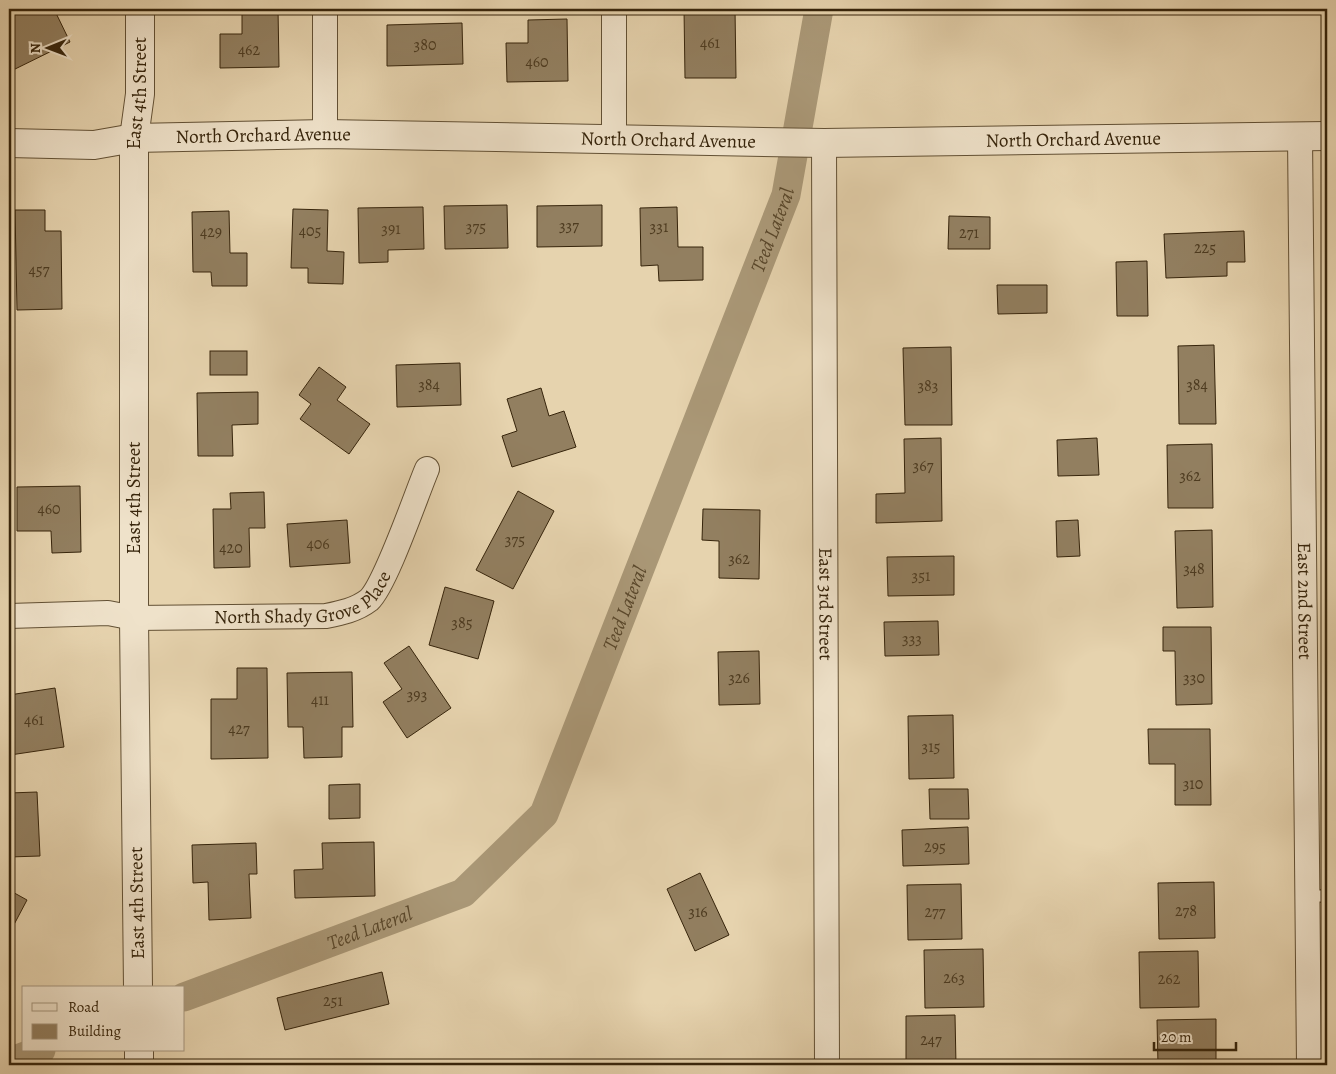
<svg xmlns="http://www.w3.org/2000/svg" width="1336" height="1074" viewBox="0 0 1336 1074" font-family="Alegreya,serif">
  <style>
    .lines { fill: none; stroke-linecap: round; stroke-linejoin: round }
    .canal { stroke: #aa9877; stroke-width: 29 }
    .building { fill: #927f60; stroke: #36240b }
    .service-casing { stroke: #625034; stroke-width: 14 }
    .minor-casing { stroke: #625034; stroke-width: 26 }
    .tertiary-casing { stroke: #625034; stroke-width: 30 }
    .service { stroke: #efe2ca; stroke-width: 11 }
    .minor { stroke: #efe2ca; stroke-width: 24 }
    .tertiary { stroke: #efe2ca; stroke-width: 28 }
    .labels { text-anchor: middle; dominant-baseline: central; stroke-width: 4.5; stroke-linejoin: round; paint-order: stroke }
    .number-label { font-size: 16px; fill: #4d3b20 }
    .street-label { font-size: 19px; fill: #36240b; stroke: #efe2ca }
    .water-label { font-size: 20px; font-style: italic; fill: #59472b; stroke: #efe2ca }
  </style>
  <rect width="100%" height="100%" fill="#e6d3ae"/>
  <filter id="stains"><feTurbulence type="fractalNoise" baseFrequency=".004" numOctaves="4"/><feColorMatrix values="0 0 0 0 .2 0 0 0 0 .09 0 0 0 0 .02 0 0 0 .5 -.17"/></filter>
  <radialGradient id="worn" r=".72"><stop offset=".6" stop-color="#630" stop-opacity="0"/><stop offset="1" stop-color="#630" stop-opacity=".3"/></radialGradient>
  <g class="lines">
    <g class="canal">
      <path id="s1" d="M184,997L463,893L544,814L786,195L819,9"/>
      <path d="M9,1062L41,1050"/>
    </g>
  </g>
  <g class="building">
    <path d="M9,9H54L70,42L9,72Z"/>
    <path d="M242,9H278L279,67L220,68V34H242Z"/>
    <path d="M684,9H735L736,78H685Z"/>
    <path d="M567,19L568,81L507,82L506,43H528V20Z"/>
    <path d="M462,23L463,64L387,66V25Z"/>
    <path d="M507,205L508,248L445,249L444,206Z"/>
    <path d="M602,205V246L537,247V206Z"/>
    <path d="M423,207L424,249L388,250V262L359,263L358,208Z"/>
    <path d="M677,207L678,247H703V280L659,281L658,265L641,266L640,208Z"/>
    <path d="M293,209L328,210L327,251L344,252L343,284L308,283V268H291Z"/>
    <path d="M15,210H45V231H61L62,309L17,310Z"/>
    <path d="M229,211L230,253H247V286H212L211,272H193L192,212Z"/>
    <path d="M949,216L990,217V249H948Z"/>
    <path d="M1244,231L1245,262H1227V276L1166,278L1164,234Z"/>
    <path d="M1147,261L1148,316H1117L1116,262Z"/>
    <path d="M997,285H1047V313L998,314Z"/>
    <path d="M1214,345L1216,424H1179L1178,346Z"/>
    <path d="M951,347L952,425H905L903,348Z"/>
    <rect x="210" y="351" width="37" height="24"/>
    <path d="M460,363L461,405L397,407L396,365Z"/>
    <path d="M319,367L346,387L337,400L370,424L349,454L300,419L311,404L299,395Z"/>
    <path d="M541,388L549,416L564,411L576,447L512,467L502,436L517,431L507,399Z"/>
    <path d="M258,392V424L232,425L233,456H198L197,393Z"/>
    <path d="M941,438L942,521L876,523V494L905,493L904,439Z"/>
    <path d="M1097,438L1099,475L1058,476L1057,440Z"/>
    <path d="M1212,444L1213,508H1168L1167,445Z"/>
    <path d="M80,486L81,552L52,553L51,531H17V487Z"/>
    <path d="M518,491L554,511L513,589L476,570Z"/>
    <path d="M264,492L265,528H249L250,567L214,568L213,509H231L230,493Z"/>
    <path d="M703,509L760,510L759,579L719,578V541L702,540Z"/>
    <path d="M347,520L350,563L290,567L287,524Z"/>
    <path d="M1078,520L1080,556L1057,557L1056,521Z"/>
    <path d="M1212,530L1213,607L1177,608L1175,531Z"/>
    <path d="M954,556V595L888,596L887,557Z"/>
    <path d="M445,587L494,601L478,659L429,645Z"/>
    <path d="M938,621L939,655L885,656L884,622Z"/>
    <path d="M1163,627H1211L1212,704L1176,705L1175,651H1163Z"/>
    <path d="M409,646L451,708L407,738L383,702L402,689L384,663Z"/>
    <path d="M759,651L760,704L719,705L718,652Z"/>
    <path d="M237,668H267L268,758L211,759V699H237Z"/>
    <path d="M352,672L353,727H342V757L304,758L303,727H288L287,673Z"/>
    <path d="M55,688L64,747L10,755L9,695Z"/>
    <path d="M953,715L954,778L909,779L908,716Z"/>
    <path d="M1148,729H1210L1211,805H1175V764H1149Z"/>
    <path d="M360,784V818L329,819V785Z"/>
    <path d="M929,789H968L969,819H930Z"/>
    <path d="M37,792L40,856L9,857V793Z"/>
    <path d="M968,827L969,864L903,866L902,830Z"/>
    <path d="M374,842L375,896L295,898L294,870L323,869L322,843Z"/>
    <path d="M256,843L257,874H249L251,918L209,920L208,882L193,883L192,845Z"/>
    <path d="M700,873L729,935L695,951L667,889Z"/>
    <path d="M1214,882L1215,938L1159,939L1158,883Z"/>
    <path d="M961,884L962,939L908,940L907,885Z"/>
    <path d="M9,890L27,900L9,934Z"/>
    <path d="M983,949L984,1007L925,1008L924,950Z"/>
    <path d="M1198,951L1199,1007L1140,1008L1139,952Z"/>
    <path d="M382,972L389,1004L285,1030L277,998Z"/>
    <path d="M955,1015L956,1065H906V1016Z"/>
    <path d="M1216,1019V1065H1158L1157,1020Z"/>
  </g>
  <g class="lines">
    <g class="service-casing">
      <path id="service" d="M1308,896H1327"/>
    </g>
    <g class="minor-casing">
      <g id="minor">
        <path d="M325,134V9"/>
        <path id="s2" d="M1300,136L1309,1065"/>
        <path d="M614,139V9"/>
        <path id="s3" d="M824,143L827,1065"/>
        <path id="s4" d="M9,616L108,613L134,618L326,616C341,613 356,610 369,600C386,584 416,495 427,469"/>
      </g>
    </g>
    <g class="tertiary-casing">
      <g id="tertiary">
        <path id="s5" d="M9,143L94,145L134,138L325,134L824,143L1327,136"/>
        <path id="s6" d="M138,988L134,618V138L140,94V9"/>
        <path d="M139,1050V1065"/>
      </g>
    </g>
    <use href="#service" class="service"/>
    <use href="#minor" class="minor"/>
    <use href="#tertiary" class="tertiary"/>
  </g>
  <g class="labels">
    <g class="number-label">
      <text x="710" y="43">461</text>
      <text x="425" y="45">380</text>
      <text x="249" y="50">462</text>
      <text x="537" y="62">460</text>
      <text x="569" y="226">337</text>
      <text x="476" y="227">375</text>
      <text x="659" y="227">331</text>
      <text x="391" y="229">391</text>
      <text x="310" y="231">405</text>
      <text x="211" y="232">429</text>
      <text x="969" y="233">271</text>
      <text x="1205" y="248">225</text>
      <text x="39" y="270">457</text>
      <text x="429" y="385">384</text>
      <text x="1197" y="385">384</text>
      <text x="928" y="386">383</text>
      <text x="923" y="466">367</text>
      <text x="1190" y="476">362</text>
      <text x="49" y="509">460</text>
      <text x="515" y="540">375</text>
      <text x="318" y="544">406</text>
      <text x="231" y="548">420</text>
      <text x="739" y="559">362</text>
      <text x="1194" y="569">348</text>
      <text x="921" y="576">351</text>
      <text x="462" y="623">385</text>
      <text x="912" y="639">333</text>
      <text x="739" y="678">326</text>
      <text x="1194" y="678">330</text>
      <text x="417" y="695">393</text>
      <text x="320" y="700">411</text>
      <text x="34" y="720">461</text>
      <text x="239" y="729">427</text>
      <text x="931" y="747">315</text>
      <text x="1193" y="784">310</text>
      <text x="935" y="847">295</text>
      <text x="1186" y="911">278</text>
      <text x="698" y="912">316</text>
      <text x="935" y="912">277</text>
      <text x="954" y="978">263</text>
      <text x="1169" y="979">262</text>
      <text x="333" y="1001">251</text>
      <text x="931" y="1040">247</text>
    </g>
    <g class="street-label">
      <text stroke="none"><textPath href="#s6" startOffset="895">East 4th Street</textPath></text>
      <text stroke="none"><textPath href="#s5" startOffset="255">North Orchard Avenue</textPath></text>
      <text stroke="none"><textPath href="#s5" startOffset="1065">North Orchard Avenue</textPath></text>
      <text stroke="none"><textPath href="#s5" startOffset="660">North Orchard Avenue</textPath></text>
      <text transform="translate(134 498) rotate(-90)">East 4th Street</text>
      <text stroke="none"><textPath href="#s4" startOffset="301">North Shady Grove Place</textPath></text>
      <text stroke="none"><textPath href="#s2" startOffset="465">East 2nd Street</textPath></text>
      <text stroke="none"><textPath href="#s3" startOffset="461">East 3rd Street</textPath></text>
      <text transform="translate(137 903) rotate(-91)">East 4th Street</text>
    </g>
    <g class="water-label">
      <text stroke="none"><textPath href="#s1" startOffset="1038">Teed Lateral</textPath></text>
      <text stroke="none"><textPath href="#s1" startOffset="632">Teed Lateral</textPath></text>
      <text stroke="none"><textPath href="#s1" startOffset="198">Teed Lateral</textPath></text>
    </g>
  </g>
  <rect width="1336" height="1074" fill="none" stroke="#e6d3ae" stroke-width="30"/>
  <rect x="10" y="10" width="1316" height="1054" fill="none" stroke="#36240b" stroke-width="2.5"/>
  <rect x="15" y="15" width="1306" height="1044" fill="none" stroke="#36240b"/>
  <rect x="22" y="986" width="162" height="65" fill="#efe2ca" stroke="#a5967e"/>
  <rect x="32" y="1003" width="25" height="8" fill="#efe2ca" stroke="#a5967e"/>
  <text x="68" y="1012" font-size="15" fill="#36240b">Road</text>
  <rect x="32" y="1024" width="25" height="15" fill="#927f60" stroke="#a5967e"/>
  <text x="68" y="1036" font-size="15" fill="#36240b">Building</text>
  <g transform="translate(48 48) rotate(269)" stroke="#efe2ca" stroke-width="4" paint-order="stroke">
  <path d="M0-4L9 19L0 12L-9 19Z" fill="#36240b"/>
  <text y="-8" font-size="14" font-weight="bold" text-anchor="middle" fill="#36240b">N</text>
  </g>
  <path d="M1154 1042v8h82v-8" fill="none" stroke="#36240b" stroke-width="2.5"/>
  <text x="1161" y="1042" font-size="15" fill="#36240b" stroke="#efe2ca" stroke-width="4" paint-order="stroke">20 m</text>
  <rect width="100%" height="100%" filter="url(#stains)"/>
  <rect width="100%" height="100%" fill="url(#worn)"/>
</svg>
